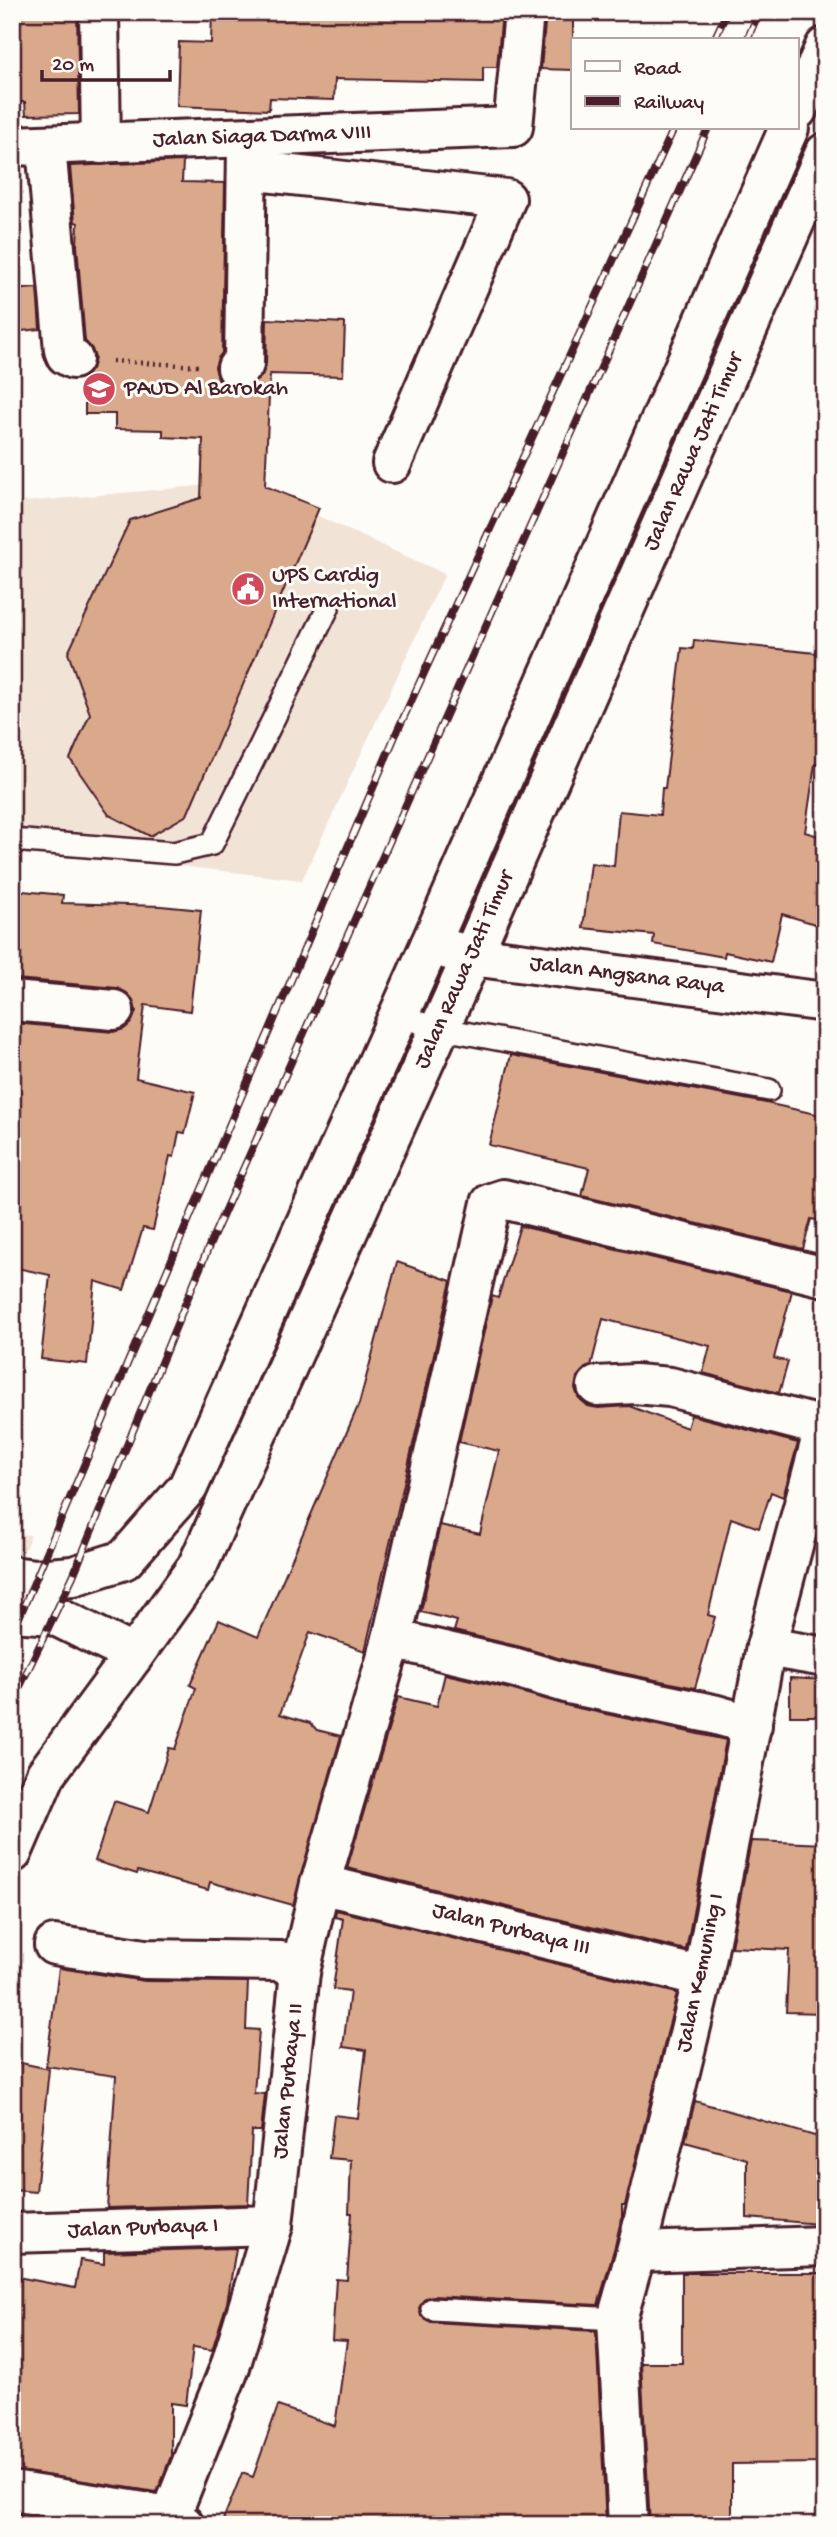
<svg xmlns="http://www.w3.org/2000/svg" width="837" height="2537" viewBox="0 0 837 2537" font-family="'Gochi Hand',sans-serif">
  <style>
    .built { fill: #f2e3d7 }
    .building { fill: #daa98c; stroke: #4a1f2b; stroke-width: 2 }
    .lines { fill: none; stroke-linecap: round; stroke-linejoin: round }
    .lane-casing { stroke: #4a1f2b; stroke-width: 26 }
    .street-casing { stroke: #4a1f2b; stroke-width: 44 }
    .secondary-casing { stroke: #4a1f2b; stroke-width: 44 }
    .path { stroke: #4a1f2b; stroke-width: 4.5; stroke-dasharray: 2 5; stroke-linecap: butt }
    .lane { stroke: #fdfcf7; stroke-width: 21 }
    .street { stroke: #fdfcf7; stroke-width: 38 }
    .secondary { stroke: #fdfcf7; stroke-width: 38 }
    .rail-casing { stroke: #4a1f2b; stroke-width: 8 }
    .rail { stroke: #fdfcf7; stroke-width: 5; stroke-dasharray: 16; stroke-linecap: butt }
    .labels { text-anchor: middle; dominant-baseline: central; stroke-width: 6; stroke-linejoin: round; paint-order: stroke }
    .street-label { font-size: 23px; fill: #4a1f2b; stroke: #fdfcf7 }
    .poi-label { font-size: 23px; fill: #4a1f2b; stroke: #fdfcf7; text-anchor: start }
  </style>
  <rect width="100%" height="100%" fill="#fdfcf7"/>
  <filter id="ink" filterUnits="userSpaceOnUse"><feTurbulence type="fractalNoise" baseFrequency=".0143" numOctaves="2"/><feDisplacementMap in="SourceGraphic" scale="14" xChannelSelector="R" yChannelSelector="G"/><feConvolveMatrix kernelMatrix="1 2 1 2 8 2 1 2 1" color-interpolation-filters="sRGB"/></filter>
  <g filter="url(#ink)">
    <g class="built">
      <path d="M243,482L445,574L302,880L12,847V503Z"/>
      <path d="M12,1534L31,1535L12,1578Z"/>
    </g>
    <g class="building">
      <path d="M12,12H77L79,114L26,115L25,102H12Z"/>
      <path d="M212,12H502L497,67H483V82L335,79L334,100L270,98L269,110L177,106L179,42L211,43Z"/>
      <path d="M546,12H573V70L541,69Z"/>
      <path d="M183,161L182,182L225,183L222,353L218,358L215,367L218,379L227,387L238,390L248,387L262,376L266,364L267,319L345,323L343,376L270,374L265,486L319,508L187,815L150,836L109,815L70,759L90,714L68,653L130,520L201,498L203,439L163,437V430L115,429V414H85V377L92,369L95,358L92,349L85,341L77,246L78,223L75,222L70,166Z"/>
      <path d="M37,288L40,329L12,332V290Z"/>
      <path d="M694,640L825,654V765L815,764L805,832L825,838V927L782,914L771,962L725,952L724,957L653,944L654,935L583,928L591,863L614,866L619,811L660,815L662,788H665L682,648L693,649Z"/>
      <path d="M12,890L63,895L62,903L161,906L201,910L190,1011L145,1005L136,1078L195,1092L185,1133L179,1132L174,1157L170,1156L153,1230L143,1228L124,1290L95,1281L87,1364L41,1359L50,1275L12,1267L13,1023L113,1032L124,1029L131,1023L136,1011L133,1000L127,993L117,988L16,979L19,929H12Z"/>
      <path d="M511,1055L766,1103L825,1116V1222L811,1219L803,1249L582,1196L589,1168L489,1145Z"/>
      <path d="M520,1226L792,1291L774,1358L788,1362L779,1393L703,1373L710,1346L603,1319L591,1366L585,1368L577,1377L575,1388L578,1397L588,1406L598,1408L629,1406L687,1428L691,1415L798,1443L783,1497L771,1492L759,1528L731,1518L708,1615L715,1617L695,1688L578,1664L521,1647L454,1631L457,1621L421,1612L440,1525L480,1534L499,1451L459,1442L492,1296L498,1298Z"/>
      <path d="M397,1262L451,1281L365,1651L310,1632L280,1714L310,1723L317,1730L341,1736L293,1905L210,1882L208,1890L138,1871L137,1874L95,1861L114,1801L149,1812L169,1748L175,1749L196,1688L190,1685L219,1620L258,1637L359,1404Z"/>
      <path d="M445,1674L510,1689L569,1706L726,1740L686,1950L347,1868L398,1697L437,1706Z"/>
      <path d="M790,1678L825,1680V1716H790Z"/>
      <path d="M751,1841L825,1844V2013L786,2012L789,1950L731,1947Z"/>
      <path d="M336,1910L677,1993L625,2205H622V2216L615,2246L598,2305L433,2296L425,2298L419,2308L421,2316L431,2322L596,2331L606,2525H221L242,2473L253,2477L278,2406L335,2426L347,2341L332,2340L336,2279L347,2280L352,2213H349L351,2160L329,2158L334,2115L358,2118L366,2050L343,2047L350,1991L333,1989L343,1919L335,1917Z"/>
      <path d="M59,1968L145,1981L248,1982L246,2029L259,2030L254,2093L265,2094L261,2131H252L248,2204L107,2208L116,2076L46,2066Z"/>
      <path d="M12,2061L49,2069L36,2192L12,2190Z"/>
      <path d="M695,2101L825,2139V2168H817L821,2206H819V2224L747,2218V2159L685,2142Z"/>
      <path d="M236,2248L227,2303L212,2350L193,2347L186,2405L171,2403V2456L157,2492L12,2470V2276L75,2288L80,2260L104,2264V2252Z"/>
      <path d="M682,2273H820L821,2283H825V2463L732,2464V2525H650L641,2363H682Z"/>
      <path d="M12,2513L85,2525H12Z"/>
    </g>
    <g class="lines">
      <g class="lane-casing">
        <g id="lane">
          <path d="M12,840L174,853L212,844L328,608"/>
          <path d="M397,1016L438,1028L769,1090"/>
          <path d="M432,2309L617,2319"/>
        </g>
      </g>
      <g class="street-casing">
        <g id="street">
          <path d="M99,12L101,144"/>
          <path d="M12,146L513,127L524,12"/>
          <path d="M46,146L64,350L66,355L73,359"/>
          <path d="M247,170L506,199L392,463"/>
          <path d="M237,368L244,364L247,146"/>
          <path d="M430,945L472,956L825,1002"/>
          <path d="M12,1001L114,1010"/>
          <path d="M597,1386L635,1384L670,1387L824,1427"/>
          <path d="M392,1639L516,1668L573,1685L713,1714L752,1725"/>
          <path d="M766,1647L825,1657"/>
          <path d="M12,1853L46,1774L134,1655"/>
          <path d="M320,1884L703,1977"/>
          <path d="M54,1945L145,1959L281,1961L300,1972"/>
          <path d="M12,2233L273,2225"/>
          <path d="M636,2252L825,2246"/>
          <path d="M12,2491L169,2516L184,2525"/>
          <path d="M167,2525L230,2367L273,2225L300,1972L320,1884L392,1639L491,1203L503,1199L825,1277"/>
          <path d="M628,2525L617,2319L636,2252L703,1977L766,1647L825,1425"/>
        </g>
      </g>
      <g class="secondary-casing">
        <g id="secondary">
          <path d="M797,110L825,47"/>
          <path d="M12,1576L35,1579L73,1576L124,1560L188,1487L430,945L789,128"/>
          <path d="M12,1612L54,1615L134,1655L197,1567L472,956L825,153"/>
        </g>
      </g>
      <path class="path" d="M112,361L198,366"/>
      <use href="#lane" class="lane"/>
      <use href="#street" class="street"/>
      <use href="#secondary" class="secondary"/>
      <g class="rail-casing">
        <g id="rail">
          <path d="M714,40L727,12"/>
          <path d="M747,40L759,12"/>
          <path d="M12,1634L396,734L674,128"/>
          <path d="M12,1703L73,1576L212,1239L708,128"/>
        </g>
      </g>
      <use href="#rail" class="rail"/>
    </g>
  </g>
  <defs>
    <g id="school-disc" transform="scale(1.75)"><circle r="9.5" fill="#d1495b" stroke="#fdfcf7"/><path d="M0-5L7-2L0 1L-7-2ZM-4 1L0 2.5L4 1V4Q0 6-4 4Z" fill="#fff"/></g>
    <g id="civic-disc" transform="scale(1.75)"><circle r="9.5" fill="#d1495b" stroke="#fdfcf7"/><path d="M-.6-6.5H3V-4.5H.6V-3L4-1V1h2V6H-6V1h2V-1L-.6-3ZM-1.2 2.5V6h2.4V2.5Z" fill="#fff"/></g>
  </defs>
  <g fill-rule="evenodd">
    <use href="#school-disc" x="99" y="389"/>
    <use href="#civic-disc" x="248" y="589"/>
  </g>
  <g class="labels">
    <g class="street-label">
      <text transform="translate(262 137) rotate(-2)">Jalan Siaga Darma VIII</text>
      <text transform="translate(694 452) rotate(-66)">Jalan Rawa Jati Timur</text>
      <text transform="translate(465 970) rotate(-66)">Jalan Rawa Jati Timur</text>
      <text transform="translate(627 976) rotate(7)">Jalan Angsana Raya</text>
      <text transform="translate(511 1930) rotate(14)">Jalan Purbaya III</text>
      <text transform="translate(701 1973) rotate(-78)">Jalan Kemuning I</text>
      <text transform="translate(289 2081) rotate(-84)">Jalan Purbaya II</text>
      <text transform="translate(143 2229) rotate(-2)">Jalan Purbaya I</text>
    </g>
    <g class="poi-label">
      <text x="124" y="389">PAUD Al Barokah</text>
      <text x="272" y="576">UPS Cardig<tspan x="272" dy="26">International</tspan></text>
    </g>
  </g>
  <rect width="837" height="2537" fill="none" stroke="#fdfcf7" stroke-width="42"/>
  <rect x="21" y="21" width="795" height="2495" fill="none" stroke="#4a1f2b" stroke-width="2.5" filter="url(#ink)"/>
  <rect x="571" y="38" width="228" height="91" fill="#fdfcf7" stroke="#b5a4a5" stroke-width="2"/>
  <rect x="585" y="61" width="35" height="10" fill="#fdfcf7" stroke="#b5a4a5" stroke-width="2"/>
  <text x="634" y="74" font-size="21" fill="#4a1f2b">Road</text>
  <rect x="585" y="96" width="35" height="10" fill="#4a1f2b" stroke="#b5a4a5" stroke-width="2"/>
  <text x="634" y="108" font-size="21" fill="#4a1f2b">Railway</text>
  <path d="M42 70v10h128v-10" fill="none" stroke="#4a1f2b" stroke-width="3.5"/>
  <text x="52" y="70" font-size="21" fill="#4a1f2b" stroke="#fdfcf7" stroke-width="5" paint-order="stroke">20 m</text>
</svg>
